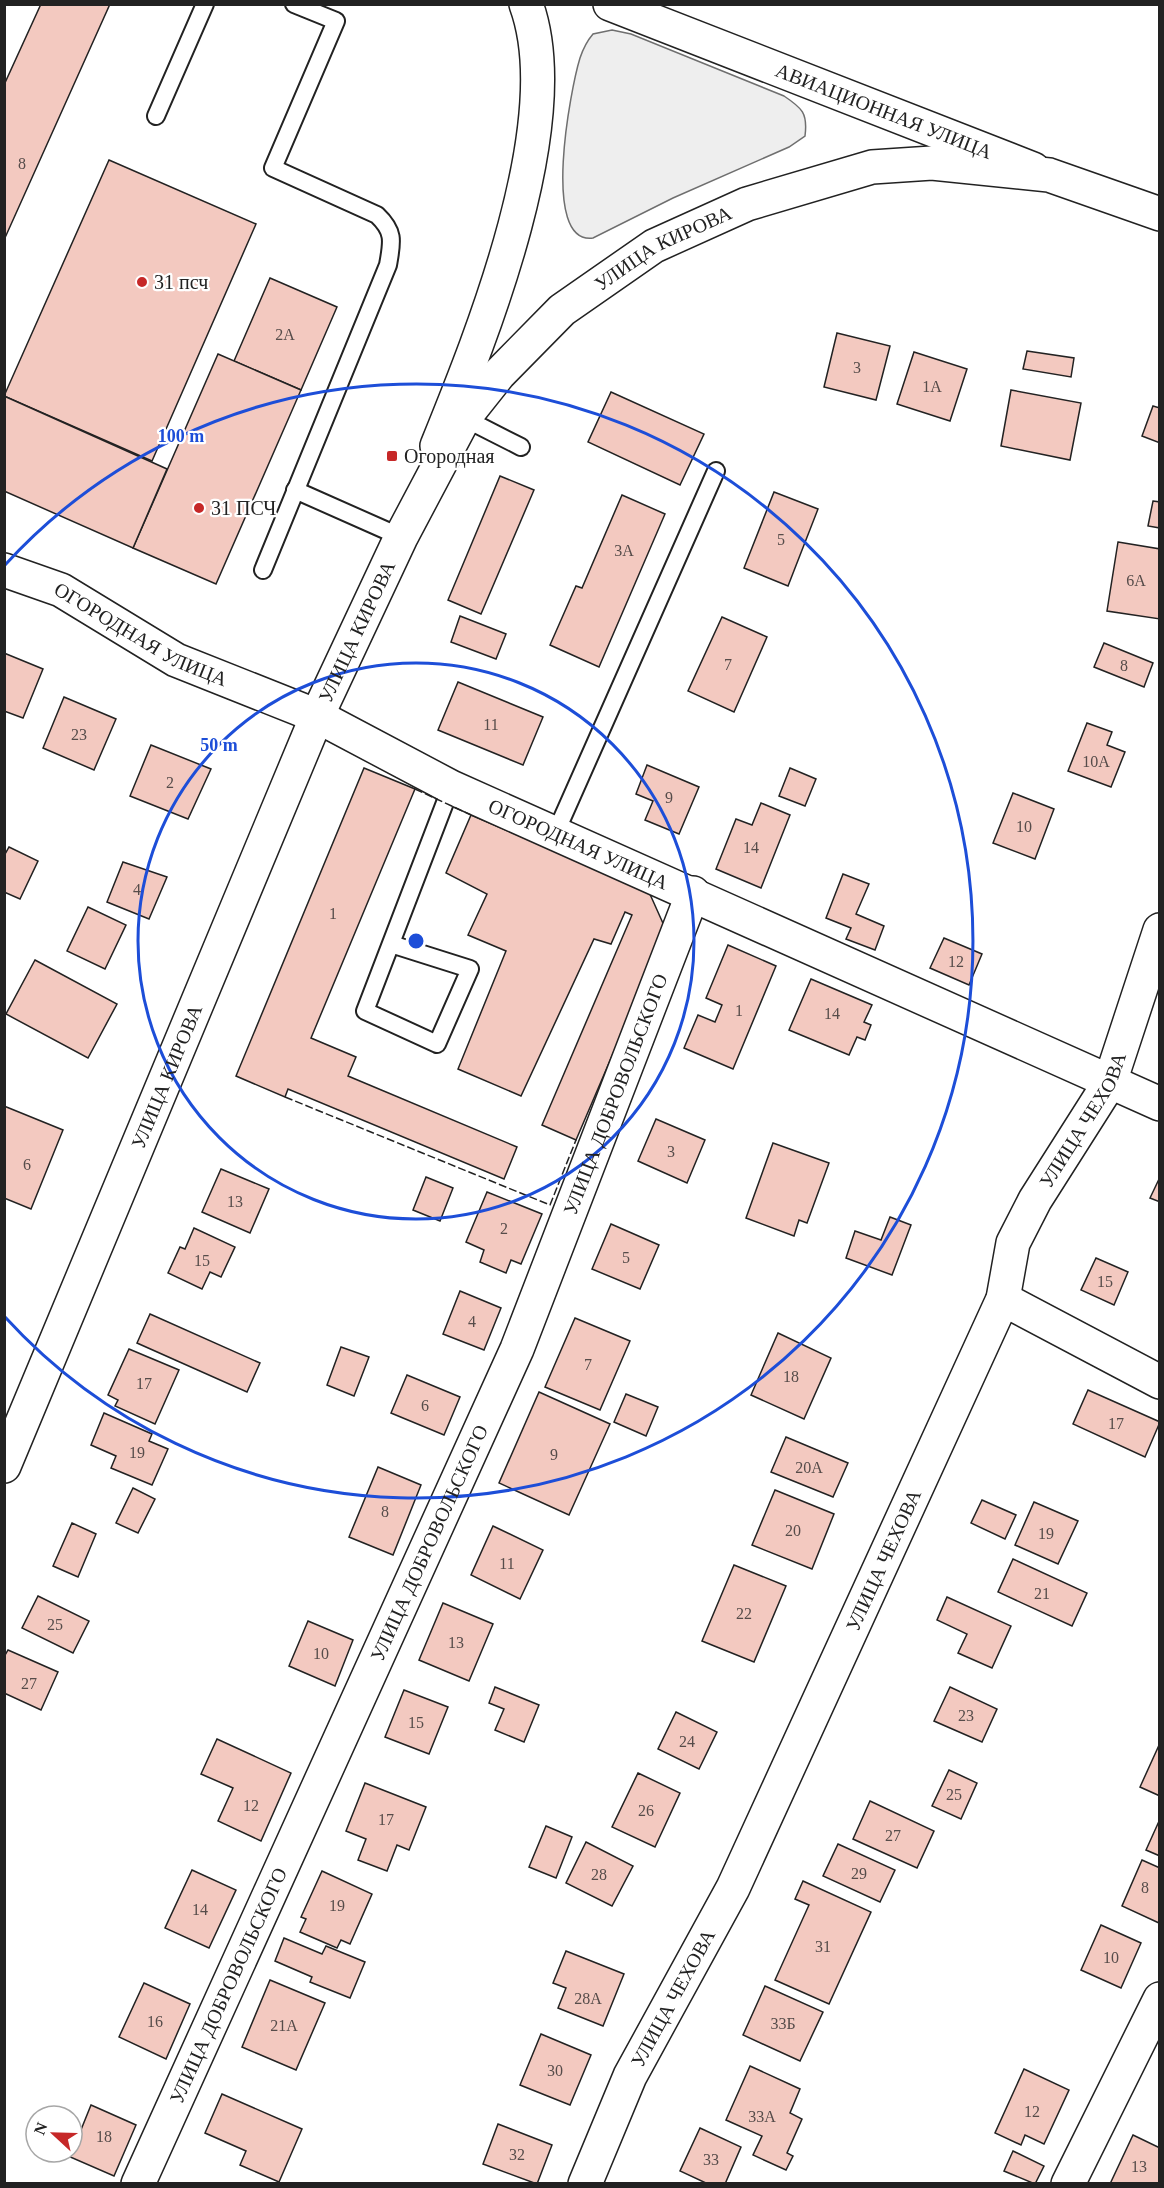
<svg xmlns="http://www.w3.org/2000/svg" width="1164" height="2188" viewBox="0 0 1164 2188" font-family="Georgia,serif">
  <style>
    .green { fill: #eee; stroke: #6f6f6f; stroke-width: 1.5 }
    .building { fill: #f3c9c0; stroke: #222; stroke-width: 1.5 }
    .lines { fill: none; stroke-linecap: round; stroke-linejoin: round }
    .service-casing { stroke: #222; stroke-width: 20 }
    .minor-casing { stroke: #222; stroke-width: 36 }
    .secondary-casing { stroke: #222; stroke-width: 36 }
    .service { stroke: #fff; stroke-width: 16 }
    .minor { stroke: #fff; stroke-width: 33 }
    .secondary { stroke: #fff; stroke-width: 33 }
    .fence { stroke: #222; stroke-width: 1.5; stroke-dasharray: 8 3; stroke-linecap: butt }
    .ring { fill: none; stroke: #1d4ed8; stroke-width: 3 }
    .poi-dot { fill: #c62828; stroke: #fff; stroke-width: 2 }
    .labels { text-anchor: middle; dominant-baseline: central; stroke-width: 4.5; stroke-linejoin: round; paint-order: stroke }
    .number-label { font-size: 16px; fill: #564c4a }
    .street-label { font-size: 20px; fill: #222; stroke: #fff }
    .poi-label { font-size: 20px; fill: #222; stroke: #fff; text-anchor: start }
    .centre { fill: #1d4ed8; stroke: #fff; stroke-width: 3 }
    .ring-label { font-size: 18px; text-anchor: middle; font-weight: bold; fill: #1d4ed8; stroke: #fff; stroke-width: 4.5; stroke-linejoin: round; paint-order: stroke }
  </style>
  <rect width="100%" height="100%" fill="#fff"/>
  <path class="green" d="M612,30L631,34L784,96C802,108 808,113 805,136L789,147L673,198L593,238C540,245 571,87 580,58C583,49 587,41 593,34Z"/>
  <g class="building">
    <path d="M41,4H110L4,240V85Z"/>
    <path d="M109,160L256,224L152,461L4,396Z"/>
    <path d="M270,278L337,307L301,390L234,361Z"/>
    <path d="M837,333L890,346L876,400L824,387Z"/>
    <path d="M1027,351L1074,358L1071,377L1023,369Z"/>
    <path d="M914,352L967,369L950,421L897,404Z"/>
    <path d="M218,354L301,390L216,584L133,548Z"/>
    <path d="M1011,390L1081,403L1070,460L1001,446Z"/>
    <path d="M611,392L704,434L680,485L588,442Z"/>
    <path d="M4,396L167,469L133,548L4,491Z"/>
    <path d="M1153,406L1160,408V443L1142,436Z"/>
    <path d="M500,476L534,490L481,614L448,600Z"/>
    <path d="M774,492L818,509L788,586L744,568Z"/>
    <path d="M622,495L665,514L599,667L550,645L576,586L582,588Z"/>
    <path d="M1153,501L1160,502V528L1148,526Z"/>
    <path d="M1118,542L1160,549V619L1107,611Z"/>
    <path d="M460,616L506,634L496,659L451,642Z"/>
    <path d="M722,617L767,637L734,712L688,691Z"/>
    <path d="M1104,643L1153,663L1144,687L1094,667Z"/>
    <path d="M4,653L43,669L23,718L4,711Z"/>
    <path d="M458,682L543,717L523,765L438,730Z"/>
    <path d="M64,697L116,719L94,770L43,748Z"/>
    <path d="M1087,723L1112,732L1107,745L1125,752L1111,787L1068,771Z"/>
    <path d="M151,745L211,769L188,819L130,796Z"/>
    <path d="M647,765L699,787L679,834L645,820L653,801L636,794Z"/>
    <path d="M364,768L415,789L311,1038L356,1057L348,1076L517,1147L504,1179L288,1089L285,1097L236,1076Z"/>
    <path d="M790,768L816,779L805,806L779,796Z"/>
    <path d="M1013,793L1054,809L1035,859L993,843Z"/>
    <path d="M761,803L790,815L761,888L716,869L736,819L752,825Z"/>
    <path d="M471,815L649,892L666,930L576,1140L542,1125L632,915L625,912L611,944L594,939L521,1096L458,1069L506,951L468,935L487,894L446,873Z"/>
    <path d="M9,847L38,861L20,899L4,892V856Z"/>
    <path d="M123,862L167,877L149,919L107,902Z"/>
    <path d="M843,874L869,884L856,914L884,926L875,950L846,939L851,928L826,918Z"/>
    <path d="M88,907L126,925L105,969L67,951Z"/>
    <path d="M944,938L982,954L969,985L930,968Z"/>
    <path d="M728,945L776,966L733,1069L684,1048L698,1015L715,1022L722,1005L706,998Z"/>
    <path d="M35,960L117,1004L88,1058L6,1014Z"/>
    <path d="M811,979L872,1005L864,1022L871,1025L865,1040L857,1037L849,1055L789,1030Z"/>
    <path d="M4,1106L63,1130L31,1209L4,1198Z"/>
    <path d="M656,1119L705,1140L687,1183L638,1161Z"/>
    <path d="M773,1143L829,1163L807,1223L799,1220L794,1236L746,1218Z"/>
    <path d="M221,1169L269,1189L250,1233L202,1212Z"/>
    <path d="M426,1177L453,1188L440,1221L413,1210Z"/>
    <path d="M1160,1177V1202L1150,1198Z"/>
    <path d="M487,1192L542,1214L521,1264L511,1260L506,1273L480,1262L484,1250L466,1242Z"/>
    <path d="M890,1217L911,1225L892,1275L846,1258L855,1231L881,1240Z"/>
    <path d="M611,1224L659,1245L640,1289L592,1269Z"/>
    <path d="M194,1228L235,1247L221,1277L210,1272L202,1289L168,1273L180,1247L185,1249Z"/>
    <path d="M1096,1258L1128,1272L1114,1305L1081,1290Z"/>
    <path d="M460,1291L501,1308L484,1350L443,1334Z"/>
    <path d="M150,1314L260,1363L247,1392L137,1343Z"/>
    <path d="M575,1318L630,1341L600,1410L545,1387Z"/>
    <path d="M778,1333L831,1358L804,1419L751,1395Z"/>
    <path d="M341,1347L369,1357L354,1396L327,1385Z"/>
    <path d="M129,1349L179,1370L155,1424L115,1406L118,1400L108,1395Z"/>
    <path d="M407,1375L460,1397L444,1435L391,1413Z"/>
    <path d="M1088,1390L1160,1422L1145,1457L1073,1424Z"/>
    <path d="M539,1392L610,1424L569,1515L499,1483Z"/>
    <path d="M626,1394L658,1407L646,1436L614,1422Z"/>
    <path d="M104,1413L152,1434L149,1441L168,1449L152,1485L111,1468L116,1456L91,1445Z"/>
    <path d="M786,1437L848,1463L833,1497L771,1472Z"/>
    <path d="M378,1467L421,1485L393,1555L349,1537Z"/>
    <path d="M133,1488L155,1499L138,1533L116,1523Z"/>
    <path d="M775,1490L834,1514L812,1569L752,1545Z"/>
    <path d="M982,1500L1016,1515L1005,1539L971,1523Z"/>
    <path d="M1034,1502L1078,1521L1058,1564L1015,1545Z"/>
    <path d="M72,1523L96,1534L78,1577L53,1566Z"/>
    <path d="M493,1526L543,1550L520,1599L471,1575Z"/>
    <path d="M1013,1559L1087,1593L1072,1626L998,1592Z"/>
    <path d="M734,1565L786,1586L754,1662L702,1641Z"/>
    <path d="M38,1596L89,1621L73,1653L22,1628Z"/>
    <path d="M947,1597L1011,1626L992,1668L958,1653L967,1634L937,1620Z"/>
    <path d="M443,1603L493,1624L469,1681L419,1660Z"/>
    <path d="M308,1621L353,1640L335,1686L289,1666Z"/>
    <path d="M8,1650L58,1672L41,1710L4,1693V1657Z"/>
    <path d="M495,1687L539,1705L524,1742L495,1730L504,1709L489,1703Z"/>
    <path d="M950,1687L997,1709L982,1742L934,1721Z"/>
    <path d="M404,1690L448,1707L429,1754L385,1737Z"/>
    <path d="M676,1712L717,1732L699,1769L658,1749Z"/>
    <path d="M217,1739L291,1773L261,1841L218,1821L233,1788L201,1774Z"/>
    <path d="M1160,1743V1796L1140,1787Z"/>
    <path d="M949,1770L977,1783L961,1819L932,1806Z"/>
    <path d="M638,1773L680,1793L655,1847L612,1827Z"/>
    <path d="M365,1783L426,1807L409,1850L397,1845L387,1871L358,1860L366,1839L346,1831Z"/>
    <path d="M870,1801L934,1831L917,1868L853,1839Z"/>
    <path d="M1160,1819V1856L1146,1850Z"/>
    <path d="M546,1826L572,1837L556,1878L529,1867Z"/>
    <path d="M586,1842L633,1866L612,1906L566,1883Z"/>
    <path d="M838,1844L895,1870L880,1902L823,1876Z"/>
    <path d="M1142,1860L1160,1868L1159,1923L1122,1906Z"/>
    <path d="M192,1870L236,1890L209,1948L165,1928Z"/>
    <path d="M322,1871L372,1894L350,1944L341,1940L337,1948L300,1932L306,1919L301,1917Z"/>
    <path d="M803,1881L871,1912L829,2004L775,1980L809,1905L795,1899Z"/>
    <path d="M1101,1925L1141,1943L1121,1988L1081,1970Z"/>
    <path d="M284,1938L322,1954L326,1946L365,1962L350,1998L310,1982L312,1977L275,1961Z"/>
    <path d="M566,1951L624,1974L603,2026L558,2008L566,1988L553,1983Z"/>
    <path d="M270,1980L325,2003L296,2070L242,2047Z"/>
    <path d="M144,1983L190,2004L166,2059L119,2037Z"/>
    <path d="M765,1986L823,2012L800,2061L743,2035Z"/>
    <path d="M541,2034L591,2055L570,2105L520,2085Z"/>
    <path d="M750,2066L800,2089L790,2113L802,2119L787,2153L793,2156L786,2170L753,2155L762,2136L726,2120Z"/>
    <path d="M1024,2069L1069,2090L1044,2144L1025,2135L1021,2145L995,2133Z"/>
    <path d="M222,2094L302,2129L279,2182L240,2165L246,2151L205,2133Z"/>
    <path d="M91,2105L136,2125L114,2176L68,2156L72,2152Z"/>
    <path d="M498,2124L552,2145L537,2184L483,2164Z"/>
    <path d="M700,2128L741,2147L725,2184H708L680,2171Z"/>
    <path d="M1133,2135L1160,2148V2184H1110Z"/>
    <path d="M1013,2151L1044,2166L1035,2184L1004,2171Z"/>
  </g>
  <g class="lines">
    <g class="service-casing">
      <g id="service">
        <path d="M156,116L205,4"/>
        <path d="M464,418L521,447"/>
        <path d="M295,490L401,537"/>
        <path d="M263,570L388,265C392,242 395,232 377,215L273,168L336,21L294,4"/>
        <path d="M556,832L716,471"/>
        <path d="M391,944L470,969L437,1044L365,1011L451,787"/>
      </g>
    </g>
    <g class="minor-casing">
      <g id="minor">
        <path id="s1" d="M610,4L1033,169"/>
        <path d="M437,446C482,335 569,121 526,4"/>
        <path id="s2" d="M4,570L61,590L176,660L317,716L451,787L1160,1104"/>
        <path d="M1003,1299L1160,1382"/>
        <path id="s3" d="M138,2184L517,1349L693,893"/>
        <path id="s4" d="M585,2184L630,2076L733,1888L1003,1299L1013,1243L1035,1200L1110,1082L1160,930"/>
        <path d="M1068,2184L1160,1999"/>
      </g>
    </g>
    <g class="secondary-casing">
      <g id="secondary">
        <path id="s5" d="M4,1466L317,716L401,537L464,418L499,374L562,310L654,246L747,204L872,167L932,163L1049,175L1160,214"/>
      </g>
    </g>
    <use href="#service" class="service"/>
    <use href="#minor" class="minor"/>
    <use href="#secondary" class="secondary"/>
    <g class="fence">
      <path d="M415,789L471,815"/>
      <path d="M285,1097L550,1205L576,1140"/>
    </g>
  </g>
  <g class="ring">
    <circle cx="416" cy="941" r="278"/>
    <path d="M5 565A557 557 0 1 1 5 1317"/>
  </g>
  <g class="poi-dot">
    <circle cx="142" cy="282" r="6"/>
    <rect x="386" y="450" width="12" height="12" rx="3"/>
    <circle cx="199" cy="508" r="6"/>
  </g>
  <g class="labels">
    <g class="number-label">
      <text x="22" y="163">8</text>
      <text x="285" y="334">2А</text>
      <text x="857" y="367">3</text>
      <text x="932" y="386">1А</text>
      <text x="781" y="539">5</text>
      <text x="624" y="550">3А</text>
      <text x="1136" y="580">6А</text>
      <text x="728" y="664">7</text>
      <text x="1124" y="665">8</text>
      <text x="491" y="724">11</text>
      <text x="79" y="734">23</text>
      <text x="1096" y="761">10А</text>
      <text x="170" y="782">2</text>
      <text x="669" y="797">9</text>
      <text x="1024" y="826">10</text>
      <text x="751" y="847">14</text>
      <text x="137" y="889">4</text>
      <text x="333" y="913">1</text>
      <text x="956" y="961">12</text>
      <text x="739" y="1010">1</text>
      <text x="832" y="1013">14</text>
      <text x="671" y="1151">3</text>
      <text x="27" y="1164">6</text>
      <text x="235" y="1201">13</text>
      <text x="504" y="1228">2</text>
      <text x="626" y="1257">5</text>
      <text x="202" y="1260">15</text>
      <text x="1105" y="1281">15</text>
      <text x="472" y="1321">4</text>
      <text x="588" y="1364">7</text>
      <text x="791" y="1376">18</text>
      <text x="144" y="1383">17</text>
      <text x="425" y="1405">6</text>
      <text x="1116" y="1423">17</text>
      <text x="137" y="1452">19</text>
      <text x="554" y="1454">9</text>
      <text x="809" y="1467">20А</text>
      <text x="385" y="1511">8</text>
      <text x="793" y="1530">20</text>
      <text x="1046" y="1533">19</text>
      <text x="507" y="1563">11</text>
      <text x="1042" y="1593">21</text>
      <text x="744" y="1613">22</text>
      <text x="55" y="1624">25</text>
      <text x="456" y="1642">13</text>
      <text x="321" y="1653">10</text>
      <text x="29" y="1683">27</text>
      <text x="966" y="1715">23</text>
      <text x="416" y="1722">15</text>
      <text x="687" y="1741">24</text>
      <text x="954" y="1794">25</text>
      <text x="251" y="1805">12</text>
      <text x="646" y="1810">26</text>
      <text x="386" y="1819">17</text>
      <text x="893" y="1835">27</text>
      <text x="859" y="1873">29</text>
      <text x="599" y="1874">28</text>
      <text x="1145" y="1887">8</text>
      <text x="337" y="1905">19</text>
      <text x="200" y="1909">14</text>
      <text x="823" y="1946">31</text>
      <text x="1111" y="1957">10</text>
      <text x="588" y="1998">28А</text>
      <text x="155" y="2021">16</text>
      <text x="783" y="2023">33Б</text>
      <text x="284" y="2025">21А</text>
      <text x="555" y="2070">30</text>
      <text x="1032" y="2111">12</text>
      <text x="762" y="2116">33А</text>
      <text x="104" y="2136">18</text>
      <text x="517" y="2154">32</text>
      <text x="711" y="2159">33</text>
      <text x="1139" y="2166">13</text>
    </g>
    <g class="street-label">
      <text stroke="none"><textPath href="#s1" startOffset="294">АВИАЦИОННАЯ УЛИЦА</textPath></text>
      <text stroke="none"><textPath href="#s5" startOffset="1410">УЛИЦА КИРОВА</textPath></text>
      <text stroke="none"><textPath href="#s5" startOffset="906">УЛИЦА КИРОВА</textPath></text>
      <text stroke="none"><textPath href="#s2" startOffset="152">ОГОРОДНАЯ УЛИЦА</textPath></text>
      <text stroke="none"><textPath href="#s2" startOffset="638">ОГОРОДНАЯ УЛИЦА</textPath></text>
      <text stroke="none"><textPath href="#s5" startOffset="422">УЛИЦА КИРОВА</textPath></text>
      <text stroke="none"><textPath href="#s3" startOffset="1190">УЛИЦА ДОБРОВОЛЬСКОГО</textPath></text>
      <text stroke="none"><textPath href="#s4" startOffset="1178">УЛИЦА ЧЕХОВА</textPath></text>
      <text stroke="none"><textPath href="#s3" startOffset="704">УЛИЦА ДОБРОВОЛЬСКОГО</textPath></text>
      <text stroke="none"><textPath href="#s4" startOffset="692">УЛИЦА ЧЕХОВА</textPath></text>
      <text stroke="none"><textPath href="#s3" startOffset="218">УЛИЦА ДОБРОВОЛЬСКОГО</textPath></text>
      <text stroke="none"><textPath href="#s4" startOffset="206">УЛИЦА ЧЕХОВА</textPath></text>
    </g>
    <g class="poi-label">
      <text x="154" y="282">31 псч</text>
      <text x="404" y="456">Огородная</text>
      <text x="211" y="508">31 ПСЧ</text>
    </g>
  </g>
  <circle cx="416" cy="941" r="9" class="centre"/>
  <g class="ring-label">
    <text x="181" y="442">100 m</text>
    <text x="219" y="751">50 m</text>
  </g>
  <rect width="1164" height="2188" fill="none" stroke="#222222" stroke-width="12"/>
  <g transform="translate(54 2134) rotate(292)"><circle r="28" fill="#ffffff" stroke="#a7a7a7" stroke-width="1.5"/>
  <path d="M0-4.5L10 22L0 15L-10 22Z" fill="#c62828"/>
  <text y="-9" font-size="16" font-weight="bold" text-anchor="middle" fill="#222222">N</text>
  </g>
</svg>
